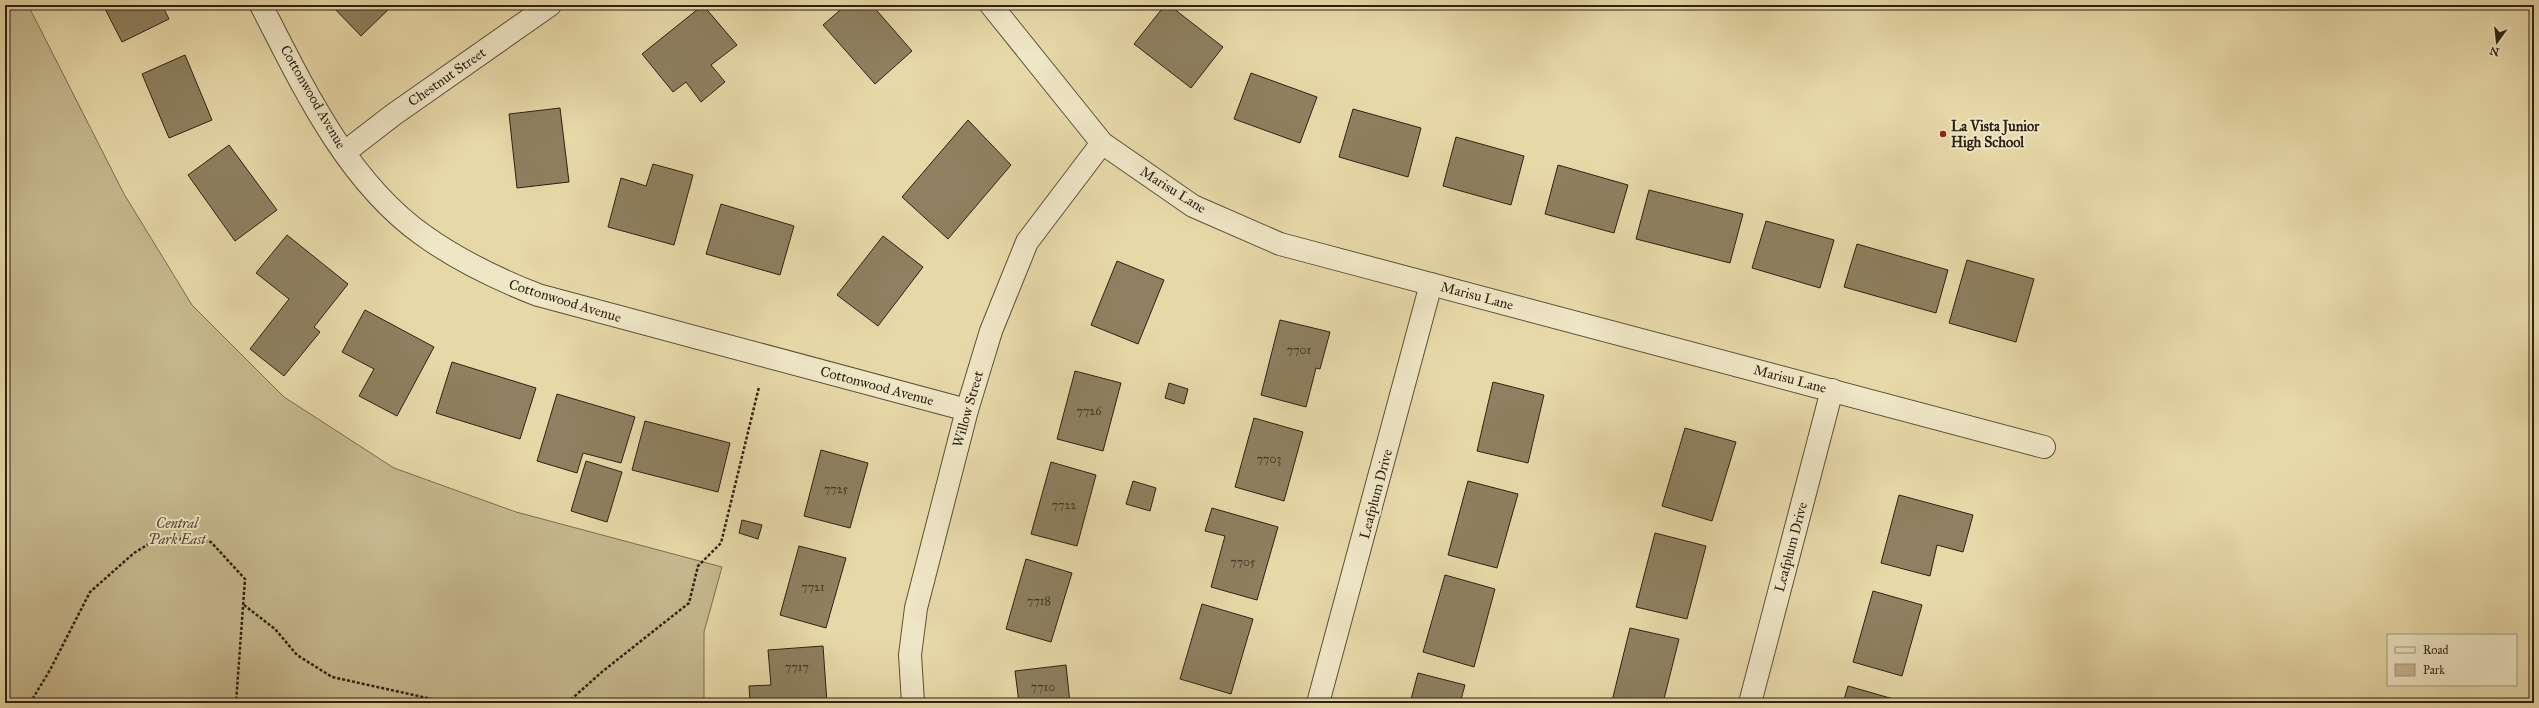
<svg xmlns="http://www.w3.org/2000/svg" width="2539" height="708" viewBox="0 0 2539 708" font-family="'IM FELL Great Primer',serif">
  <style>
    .green { fill: #c7b98f; stroke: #7a6d51 }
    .building { fill: #8e8060; stroke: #2d2113 }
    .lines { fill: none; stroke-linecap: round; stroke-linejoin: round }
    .minor-casing { stroke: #5c4f38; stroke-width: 24 }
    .path { stroke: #2d2113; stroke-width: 2.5; stroke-dasharray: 3 2; stroke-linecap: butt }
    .minor { stroke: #efe6c6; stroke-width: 22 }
    .poi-dot { fill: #8f2418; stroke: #efe6c6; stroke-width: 1.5 }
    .labels { text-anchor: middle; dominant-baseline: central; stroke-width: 4; stroke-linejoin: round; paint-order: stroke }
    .number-label { font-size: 12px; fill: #453926 }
    .street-label { font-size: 14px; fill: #2d2113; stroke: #efe6c6 }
    .poi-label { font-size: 14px; font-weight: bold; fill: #2d2113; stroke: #efe6c6; text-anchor: start }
    .park-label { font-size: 14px; font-style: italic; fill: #544732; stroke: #efe6c6 }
  </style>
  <rect width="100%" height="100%" fill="#e7d8a8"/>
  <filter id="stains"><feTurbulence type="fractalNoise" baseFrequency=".005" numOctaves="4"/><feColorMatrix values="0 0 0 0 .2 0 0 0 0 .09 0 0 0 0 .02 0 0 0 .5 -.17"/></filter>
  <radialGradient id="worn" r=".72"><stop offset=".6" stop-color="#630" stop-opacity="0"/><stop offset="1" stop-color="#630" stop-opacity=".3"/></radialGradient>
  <path class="green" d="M5,5H28L124,194L192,305L284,397L394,468L516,512L722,567L704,632V703H5Z"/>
  <g class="building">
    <path d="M103,5H162L169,19L122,42Z"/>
    <path d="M331,5H393L361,36Z"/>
    <path d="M703,5L737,45L711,65L725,82L701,102L686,82L673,92L642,54Z"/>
    <path d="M846,5H872L912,51L875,84L823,25Z"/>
    <path d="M1165,5H1169L1223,47L1191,88L1134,44Z"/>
    <path d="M185,55L212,120L169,138L142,74Z"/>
    <path d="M1251,73L1317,97L1300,143L1234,119Z"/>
    <path d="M560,108L569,182L517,188L509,114Z"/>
    <path d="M1353,109L1421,128L1408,177L1339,157Z"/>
    <path d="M968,120L1011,165L948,239L902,197Z"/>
    <path d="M1456,137L1524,156L1511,205L1443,186Z"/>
    <path d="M229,145L277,210L235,241L188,175Z"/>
    <path d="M653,164L693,175L674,245L608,227L621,178L646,186Z"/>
    <path d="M1558,165L1628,185L1614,233L1545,214Z"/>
    <path d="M1649,190L1743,214L1730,263L1636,239Z"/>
    <path d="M721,204L794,226L780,275L706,254Z"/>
    <path d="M1766,221L1834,240L1820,288L1752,268Z"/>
    <path d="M287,235L348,284L314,327L320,332L284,376L250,349L289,299L256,273Z"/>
    <path d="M883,236L923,267L878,326L837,295Z"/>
    <path d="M1857,244L1948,270L1936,313L1844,287Z"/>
    <path d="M1967,260L2034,279L2016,342L1949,323Z"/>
    <path d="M1117,261L1164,280L1138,344L1091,325Z"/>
    <path d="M365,310L434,347L397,416L359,396L374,369L342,352Z"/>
    <path d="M1280,320L1330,332L1320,369L1316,368L1306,407L1261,395Z"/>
    <path d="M452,362L536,388L520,439L436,413Z"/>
    <path d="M1075,371L1121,383L1103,451L1057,439Z"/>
    <path d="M1493,382L1544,395L1528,463L1477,451Z"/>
    <path d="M1169,383L1188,389L1184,404L1165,398Z"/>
    <path d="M557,394L635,417L621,463L583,453L577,473L537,461Z"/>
    <path d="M1254,418L1303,432L1284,501L1235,487Z"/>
    <path d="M645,421L730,443L718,492L632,470Z"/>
    <path d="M1685,428L1736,442L1712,521L1662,506Z"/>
    <path d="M821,450L868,463L850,528L804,516Z"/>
    <path d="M586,461L622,472L607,522L571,511Z"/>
    <path d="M1051,462L1096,475L1077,546L1031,534Z"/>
    <path d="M1133,481L1156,488L1150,511L1126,504Z"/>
    <path d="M1468,481L1518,494L1497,568L1448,555Z"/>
    <path d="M1899,495L1973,515L1963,552L1937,545L1930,576L1881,563Z"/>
    <path d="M1212,508L1278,527L1257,600L1211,587L1225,536L1205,531Z"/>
    <path d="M742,520L762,525L758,539L739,533Z"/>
    <path d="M1655,533L1706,546L1687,619L1636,607Z"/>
    <path d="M799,546L846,558L826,628L780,615Z"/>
    <path d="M1026,559L1072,573L1051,642L1006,629Z"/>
    <path d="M1445,575L1495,589L1474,667L1423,652Z"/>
    <path d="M1873,591L1922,605L1902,676L1853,662Z"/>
    <path d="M1202,604L1253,619L1231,694L1180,679Z"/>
    <path d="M1630,628L1679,639L1663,703H1622L1612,701Z"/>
    <path d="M823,646L827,703L750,702L749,686L771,685L768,650Z"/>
    <path d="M1066,665L1070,703H1019L1015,671Z"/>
    <path d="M1418,673L1465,685L1460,703H1410Z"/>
    <path d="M1848,686L1897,700L1896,703H1843Z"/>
  </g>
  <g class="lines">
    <g class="minor-casing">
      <g id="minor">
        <path d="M261,5C303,87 347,181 423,235C459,261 497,279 538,295L967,410"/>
        <path d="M991,5L1102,143L1193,206L1280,244L2044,447"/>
        <path d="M345,152L393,115L550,5"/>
        <path d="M913,703L910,655L916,608L967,410L991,331L1027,242L1102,143"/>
        <path d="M1318,703L1431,284"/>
        <path d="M1750,703L1832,390"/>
      </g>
    </g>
    <g class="path">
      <path d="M244,605L275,629L297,655L332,677L450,703"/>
      <path d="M30,703L50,670L90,592L134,553L160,537L211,542L245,579L236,703"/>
      <path d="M567,703L603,671L689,603L698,566L721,543L759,387"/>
    </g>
    <use href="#minor" class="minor"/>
  </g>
  <circle class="poi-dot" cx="1943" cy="134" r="4"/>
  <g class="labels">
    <g class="number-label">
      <text x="1299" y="350">7701</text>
      <text x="1089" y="411">7726</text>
      <text x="1269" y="459">7703</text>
      <text x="836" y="489">7725</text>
      <text x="1064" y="505">7722</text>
      <text x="1243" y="562">7705</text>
      <text x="813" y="587">7721</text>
      <text x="1039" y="601">7718</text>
      <text x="797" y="667">7717</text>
      <text x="1043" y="687">7710</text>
    </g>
    <g class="street-label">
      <text transform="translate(447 77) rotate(-35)">Chestnut Street</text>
      <text transform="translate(313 97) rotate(60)">Cottonwood Avenue</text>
      <text transform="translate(1173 190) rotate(32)">Marisu Lane</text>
      <text transform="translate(1477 296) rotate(15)">Marisu Lane</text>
      <text transform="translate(565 301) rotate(17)">Cottonwood Avenue</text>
      <text transform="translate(1790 379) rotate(15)">Marisu Lane</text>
      <text transform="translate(877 386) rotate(15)">Cottonwood Avenue</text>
      <text transform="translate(968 409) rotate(-74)">Willow Street</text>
      <text transform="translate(1376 494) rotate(-75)">Leafplum Drive</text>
      <text transform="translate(1791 547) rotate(-75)">Leafplum Drive</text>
    </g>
    <g class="poi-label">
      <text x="1951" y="126">La Vista Junior<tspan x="1951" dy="16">High School</tspan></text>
    </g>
    <g class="park-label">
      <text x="177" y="523">Central<tspan x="177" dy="16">Park East</tspan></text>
    </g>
  </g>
  <rect width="2539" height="708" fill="none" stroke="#e7d8a8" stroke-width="20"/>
  <rect x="6" y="6" width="2527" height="696" fill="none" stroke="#2d2113" stroke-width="2"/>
  <rect x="10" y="10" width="2519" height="688" fill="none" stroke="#2d2113"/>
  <rect x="2387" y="634" width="130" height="52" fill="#efe6c6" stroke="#a1977e"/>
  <rect x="2395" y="647" width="20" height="6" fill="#efe6c6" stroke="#a1977e"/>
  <text x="2423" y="654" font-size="12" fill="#2d2113">Road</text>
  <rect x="2395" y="664" width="20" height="12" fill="#c7b98f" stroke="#a1977e"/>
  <text x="2423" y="674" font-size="12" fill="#2d2113">Park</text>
  <g transform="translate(2497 42) rotate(195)" stroke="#efe6c6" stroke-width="3" paint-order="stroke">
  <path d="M0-3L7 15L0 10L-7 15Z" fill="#2d2113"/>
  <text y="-6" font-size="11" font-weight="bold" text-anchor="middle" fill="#2d2113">N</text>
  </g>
  <rect width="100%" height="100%" filter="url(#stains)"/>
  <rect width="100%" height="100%" fill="url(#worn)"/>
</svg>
